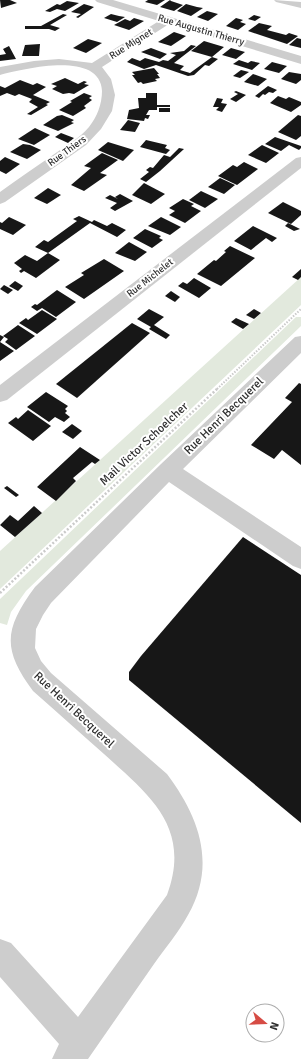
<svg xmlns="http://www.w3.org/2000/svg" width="301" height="1059" viewBox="0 0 301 1059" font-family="Signika,sans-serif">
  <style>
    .green { fill: #e2e9dd }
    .building { fill: #171717 }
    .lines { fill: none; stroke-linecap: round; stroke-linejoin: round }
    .path-far1 { stroke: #cacaca; stroke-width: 2; stroke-dasharray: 1.5 1.5; stroke-linecap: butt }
    .path { stroke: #cacaca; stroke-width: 2.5; stroke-dasharray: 2 2; stroke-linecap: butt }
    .minor { fill: #cdcdcd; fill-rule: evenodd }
    .labels { text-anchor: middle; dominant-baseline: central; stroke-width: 4; stroke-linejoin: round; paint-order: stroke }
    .far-street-label { font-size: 10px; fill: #303030; stroke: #fff }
    .street-label { font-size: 12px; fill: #303030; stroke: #fff }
  </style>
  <rect width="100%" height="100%" fill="#fff"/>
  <g class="green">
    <path d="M301,277V305L0,589V551Z"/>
    <path d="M296,317H301V326L26,591L11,612L7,625L0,623V599Z"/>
  </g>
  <g class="building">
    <path d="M0,0H10L17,3L1,8Z"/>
    <path d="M148,0H165L157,5L145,2Z"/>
    <path d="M170,0L171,1L183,5L174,11L160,7Z"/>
    <path d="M67,1L79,3L65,11L57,9L50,12L45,11L57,4L60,5Z"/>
    <path d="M84,4L94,7L78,18L76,17L81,14L71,12Z"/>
    <path d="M186,4L197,7L203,8L191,16L177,11Z"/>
    <path d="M207,11L218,14L208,21L197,17Z"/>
    <path d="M63,14L67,15L50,25L60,28L55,31L49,29H25V26H41Z"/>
    <path d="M111,14L119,16L125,17L117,22L104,18Z"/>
    <path d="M254,15L261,17L255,21L248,19Z"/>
    <path d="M134,18L144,21L129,30L114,25L125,19L130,21Z"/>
    <path d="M236,18L243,20L240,22L246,24L238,30L226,26Z"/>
    <path d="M259,23L272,26L267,30L286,35L289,33L298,36L287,44L248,31Z"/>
    <path d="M174,32L186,36L171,46L158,42Z"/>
    <path d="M297,38L301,39V48L289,45Z"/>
    <path d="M88,39L102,43L86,53L73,48Z"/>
    <path d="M204,41L224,47L212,57L218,59L209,66L205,65L194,75L188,76L156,65L144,69L127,62L132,58L140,61L145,58L159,62L163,60L168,61L176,55L170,53L184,51L191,45L196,46L174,63L184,66L180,70L190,73L212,57L191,51Z"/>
    <path d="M40,44L39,56H22L25,45Z"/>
    <path d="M9,46L16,59L0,61V55L6,54L3,49Z"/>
    <path d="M151,48L167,54L160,59L141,52Z"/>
    <path d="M231,48L245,52L236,59L222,55Z"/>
    <path d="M239,60L248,63L251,61L260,63L252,70L233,64Z"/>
    <path d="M272,62L287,66L279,73L264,69Z"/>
    <path d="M154,68L159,74H157L160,78L155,79L157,81L143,84L141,82L138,83L132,75H135L132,72Z"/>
    <path d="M241,70L249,72L240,78L233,76Z"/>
    <path d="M289,72L301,74V80L296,84L281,79Z"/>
    <path d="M253,74L267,79L258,86L244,82Z"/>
    <path d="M65,78L78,84L84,81L87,82L84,84L89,85L74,94L69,93L63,94L52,89L57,86L51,84Z"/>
    <path d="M20,80L33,85L37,83L46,87L33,95L50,102L46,104L48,105L31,115L27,114L38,107L29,102L32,99L19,94L15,96L7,93L0,96V86L5,88Z"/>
    <path d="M268,86L277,90L273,93L269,92L265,95L263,94L259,98L255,96Z"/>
    <path d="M236,91L246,95L236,102L230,99L238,94L234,92Z"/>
    <path d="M84,93L92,96L89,98L92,100L84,106L86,108L73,116L59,110L72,102L70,101Z"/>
    <path d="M146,93H157V105H170V107H148H157V110H149L146,115H150L148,119L145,118L144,121L127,119L129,110L139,108L138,98H146Z"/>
    <path d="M278,96L286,99L289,97L301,102V105L291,112L270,103Z"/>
    <path d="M217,98L223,99L221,103L227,104L222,112L216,110L219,107H213Z"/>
    <rect x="159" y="108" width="11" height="4"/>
    <path d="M62,115L74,120L71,122L74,123L58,131L43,125L57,116Z"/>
    <path d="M298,115L301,116V136L296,140L278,132Z"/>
    <path d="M128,120L140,123L135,132L120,130Z"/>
    <path d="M35,128L50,135L34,145L18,139Z"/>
    <path d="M61,133L74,138L68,143L55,137Z"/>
    <path d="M275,137L301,146V148L299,150L289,145L281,151L265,144Z"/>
    <path d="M146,140L167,145L165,148L170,150L166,154L140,147Z"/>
    <path d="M108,142L134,150L123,161L98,150Z"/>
    <path d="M23,144L30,145L41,150L27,159L10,152Z"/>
    <path d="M262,145L279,153L266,163L248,155Z"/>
    <path d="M179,148L184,149L160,171L146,182L140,179L149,172L146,170L150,167L153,168L164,155L170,157Z"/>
    <path d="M102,153L118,160L100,173L107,175L84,191L71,185L91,168L84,166Z"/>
    <path d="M5,157L20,164L6,174L0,171V161Z"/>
    <path d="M244,162L258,169L237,185L218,176L233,165L237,167Z"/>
    <path d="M220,178L235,185L224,194L208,187Z"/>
    <path d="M144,183L165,194L151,204L132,195Z"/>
    <path d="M48,188L61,195L47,204L34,198Z"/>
    <path d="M201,191L218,199L205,208L189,200Z"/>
    <path d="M120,194L133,201L115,211L110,208L117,203L105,198L110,195L118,199L115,197Z"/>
    <path d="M183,199L194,204L191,206L201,211L185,223L169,215L175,211L169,208Z"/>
    <path d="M283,202L301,211V215L291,224L268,213Z"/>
    <path d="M79,216L92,222L94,220L107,226L112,223L126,230L117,237L90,223L48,253L35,247L44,240L48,242L77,221L73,219Z"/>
    <path d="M9,217L26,225L13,235L0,229V222L2,223Z"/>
    <path d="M161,217L181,227L170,235L148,226Z"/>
    <path d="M288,223L300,229L294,231L285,226Z"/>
    <path d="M253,226L277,238L272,242L266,238L251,250L234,241Z"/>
    <path d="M145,229L161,236L159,238L163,240L152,248L133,238Z"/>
    <path d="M129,242L147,252L135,261L115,253Z"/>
    <path d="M230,246L255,258L221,286L197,274L214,260L216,261L226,252L224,251Z"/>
    <path d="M48,253L60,260L36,278L24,271L21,273L19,271L22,269L14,263L25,255L37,261Z"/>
    <path d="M104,259L124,271L84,299L65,287L84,275L81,273Z"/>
    <path d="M301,269V277L298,280L292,277Z"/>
    <path d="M194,278L211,288L199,298L178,286L183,282L187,284Z"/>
    <path d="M15,281L23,286L18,291L9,286Z"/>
    <path d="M4,285L13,290L8,294L0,289Z"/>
    <path d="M57,290L76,302L56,317L42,308L37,311L31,307L35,304L37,305Z"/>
    <path d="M171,291L180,297L175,302L165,296Z"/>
    <path d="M149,309L164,317L154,325L170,335L166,339L149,329L151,327L137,319Z"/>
    <path d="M254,309L261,313L254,319L246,315Z"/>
    <path d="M42,310L57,319L37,334L19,323L26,318L28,320Z"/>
    <path d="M236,318L249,324L243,329L231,322Z"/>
    <path d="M132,323L150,333L77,398L56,384Z"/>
    <path d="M18,325L35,336L16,350L5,342L8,339L3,336Z"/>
    <path d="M0,335L4,337L0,342L14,351L0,361Z"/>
    <path d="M299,383L301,384V465L282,450L274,459L251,445L292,402L285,398Z"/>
    <path d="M46,392L68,406L65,409L67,411L65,413L70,417L64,422L55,417L49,422L27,407Z"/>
    <path d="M28,410L51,426L33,441L8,423L16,417L18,419Z"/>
    <path d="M72,424L82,431L73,439L62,432Z"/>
    <path d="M80,447L100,460L95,464L92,462L73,478L76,481L56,501L37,487Z"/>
    <path d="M7,486L19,495L16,497L4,488Z"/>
    <path d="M34,506L42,513L15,537L0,525L10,515L18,521Z"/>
    <path d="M243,537L301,575V823L129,680V672L141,656Z"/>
  </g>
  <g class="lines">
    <path class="path-far1" d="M217,389L301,309"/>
    <path class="path" d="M0,593L218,388"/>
    <g class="minor">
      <path d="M95,0H113L301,56V64L169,24L102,67L111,79L115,95L112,111L101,129L86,145L5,202L0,204V192C17,180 35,167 53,155C65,146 79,139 89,127C97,117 102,104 102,91C100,50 24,69 0,75V67L34,61L59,59L92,63L159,21L97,2Z"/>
      <path d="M274,0L301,2V8L276,2Z"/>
      <path d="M301,157V168L7,400L0,402V385L296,158Z"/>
      <path d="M301,336V353L183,469L301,547V569L293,566L169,482L51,603L43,615L36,629L35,648L41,661L51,673L167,774C199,817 217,864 188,915C179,932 165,948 154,964C132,996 110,1027 88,1059H52L59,1044L0,977V939L11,943L78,1017L167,895C192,827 149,795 104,754C80,733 57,712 33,691C2,649 4,629 35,587L161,464L295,337Z"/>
    </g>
  </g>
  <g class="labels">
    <g class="far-street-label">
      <text transform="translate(201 30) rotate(16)">Rue Augustin Thierry</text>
      <text transform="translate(131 44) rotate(-32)">Rue Mignet</text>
      <text transform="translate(67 151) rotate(-36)">Rue Thiers</text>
      <text transform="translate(150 278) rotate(-38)">Rue Michelet</text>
    </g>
    <g class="street-label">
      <text transform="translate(224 416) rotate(-44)">Rue Henri Becquerel</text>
      <text transform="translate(144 444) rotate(-43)">Mail Victor Schoelcher</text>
      <text transform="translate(74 710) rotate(43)">Rue Henri Becquerel</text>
    </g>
  </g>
  <g transform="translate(265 1023) rotate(109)"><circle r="19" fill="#ffffff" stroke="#acacac"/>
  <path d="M0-3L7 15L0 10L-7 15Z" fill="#d64b44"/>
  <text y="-6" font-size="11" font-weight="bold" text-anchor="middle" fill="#303030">N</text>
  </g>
</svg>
